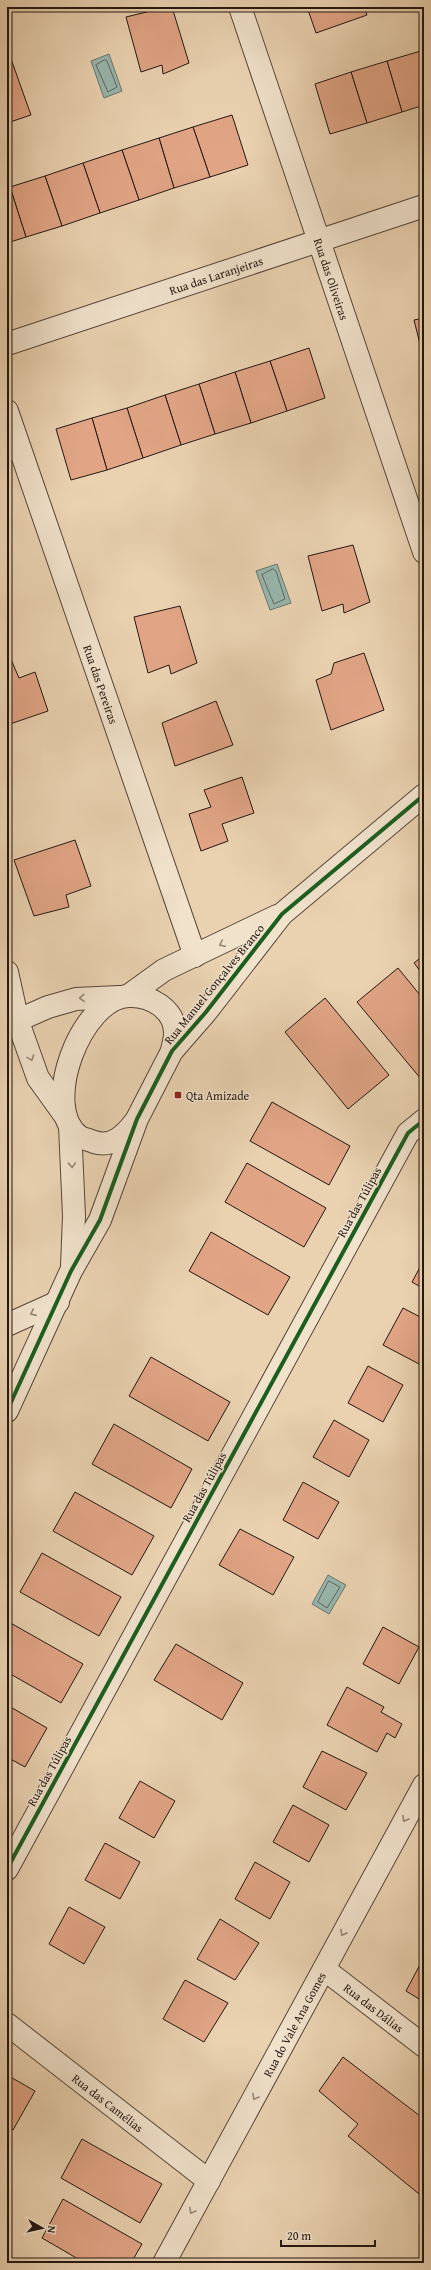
<svg xmlns="http://www.w3.org/2000/svg" width="431" height="2270" viewBox="0 0 431 2270" font-family="'Gentium Book Plus',serif">
  <style>
    .water { fill: #98b7ae; stroke: #697770 }
    .lines { fill: none; stroke-linecap: round; stroke-linejoin: round }
    .shore { stroke: #5e6760; stroke-width: 1 }
    .building { fill: #e1a586; stroke: #231712 }
    .minor-casing { stroke: #55463a; stroke-width: 24 }
    .minor { stroke: #f1e2cc; stroke-width: 22 }
    .cycleway-casing { stroke: #f1e2cc; stroke-width: 6 }
    .cycleway { stroke: #1b5e20; stroke-width: 4 }
    .oneway { stroke: #948778 }
    .poi-dot { fill: #8f2418; stroke: #f1e2cc; stroke-width: 1.5 }
    .labels { text-anchor: middle; dominant-baseline: central; stroke-width: 3; stroke-linejoin: round; paint-order: stroke }
    .street-label { font-size: 12px; fill: #231712; stroke: #f1e2cc }
    .poi-label { font-size: 12px; fill: #231712; stroke: #f1e2cc; text-anchor: start }
  </style>
  <rect width="100%" height="100%" fill="#ead2b1"/>
  <filter id="stains"><feTurbulence type="fractalNoise" baseFrequency=".005" numOctaves="4"/><feColorMatrix values="0 0 0 0 .2 0 0 0 0 .09 0 0 0 0 .02 0 0 0 .5 -.17"/></filter>
  <radialGradient id="worn" r=".72"><stop offset=".6" stop-color="#630" stop-opacity="0"/><stop offset="1" stop-color="#630" stop-opacity=".3"/></radialGradient>
  <g class="water">
    <path d="M109,54L122,91L104,98L91,61Z"/>
    <path d="M277,564L291,603L270,610L256,571Z"/>
    <path d="M328,1575L346,1585L329,1614L312,1604Z"/>
  </g>
  <g class="lines">
    <g class="shore">
      <path d="M105,60L107,61L117,87L108,92L96,65Z"/>
      <path d="M273,569L276,571L285,599L274,604L262,575Z"/>
      <path d="M329,1581L340,1587L327,1608L318,1602Z"/>
    </g>
  </g>
  <g class="building">
    <path d="M167,7H172L189,63L163,74L162,65L141,72L126,17Z"/>
    <path d="M307,7H364L367,15L316,33Z"/>
    <path d="M424,50V105L402,112L387,61Z"/>
    <path d="M11,59L31,115L7,123V60Z"/>
    <path d="M387,61L402,112L367,123L351,72Z"/>
    <path d="M351,72L367,123L330,134L315,84Z"/>
    <path d="M232,115L248,165L210,177L193,127Z"/>
    <path d="M193,127L210,177L174,188L159,138Z"/>
    <path d="M159,138L174,188L139,200L122,150Z"/>
    <path d="M122,150L139,200L100,213L83,163Z"/>
    <path d="M83,163L100,213L62,226L45,176Z"/>
    <path d="M45,176L62,226L26,237L10,187Z"/>
    <path d="M10,187L26,237L7,243V188Z"/>
    <path d="M424,318V356H423L414,320Z"/>
    <path d="M309,348L325,398L287,411L270,361Z"/>
    <path d="M270,361L287,411L251,423L235,372Z"/>
    <path d="M235,372L251,423L215,434L199,384Z"/>
    <path d="M199,384L215,434L181,445L165,395Z"/>
    <path d="M165,395L181,445L143,458L127,408Z"/>
    <path d="M127,408L143,458L107,470L92,418Z"/>
    <path d="M92,418L107,470L71,480L56,429Z"/>
    <path d="M353,545L370,602L344,613L343,604L322,611L308,556Z"/>
    <path d="M180,606L197,663L171,674L169,665L148,673L134,617Z"/>
    <path d="M364,653L384,710L331,730L316,680L331,674L334,663Z"/>
    <path d="M10,657L19,678L35,672L48,711L7,725V658Z"/>
    <path d="M216,701L233,745L175,766L162,723Z"/>
    <path d="M242,777L254,813L222,824L228,841L201,851L189,814L211,807L204,790Z"/>
    <path d="M75,840L91,886L66,895L69,907L34,916L14,860Z"/>
    <path d="M424,955V976L414,963Z"/>
    <path d="M398,968L424,1000V1077L421,1079L357,1002Z"/>
    <path d="M325,998L389,1075L348,1109L285,1032Z"/>
    <path d="M272,1102L350,1146L329,1185L250,1141Z"/>
    <path d="M247,1163L326,1208L304,1247L225,1202Z"/>
    <path d="M211,1232L290,1277L268,1315L189,1271Z"/>
    <path d="M424,1260V1289L412,1282Z"/>
    <path d="M403,1308L424,1319V1355L419,1364L383,1345Z"/>
    <path d="M151,1357L230,1402L208,1441L129,1396Z"/>
    <path d="M368,1366L403,1385L383,1422L348,1403Z"/>
    <path d="M334,1420L369,1440L349,1477L313,1457Z"/>
    <path d="M114,1424L192,1469L171,1508L92,1464Z"/>
    <path d="M303,1482L339,1502L318,1539L283,1520Z"/>
    <path d="M75,1492L154,1536L132,1575L53,1531Z"/>
    <path d="M240,1529L294,1557L273,1595L219,1565Z"/>
    <path d="M42,1553L121,1597L99,1636L20,1592Z"/>
    <path d="M7,1621L83,1664L61,1703L7,1672Z"/>
    <path d="M383,1627L419,1647L399,1684L363,1664Z"/>
    <path d="M176,1644L243,1683L222,1720L154,1680Z"/>
    <path d="M347,1687L384,1707L381,1712L402,1724L395,1738L387,1733L377,1752L327,1725Z"/>
    <path d="M7,1705L47,1728L25,1767L7,1757Z"/>
    <path d="M322,1751L367,1773L346,1810L303,1787Z"/>
    <path d="M140,1781L175,1801L154,1838L119,1818Z"/>
    <path d="M293,1805L329,1825L309,1862L273,1842Z"/>
    <path d="M105,1843L140,1862L120,1899L85,1880Z"/>
    <path d="M255,1862L290,1882L270,1919L235,1899Z"/>
    <path d="M69,1907L105,1927L84,1964L49,1944Z"/>
    <path d="M220,1919L259,1943L235,1980L197,1959Z"/>
    <path d="M424,1957V2002L406,1991Z"/>
    <path d="M185,1980L228,2003L204,2042L163,2019Z"/>
    <path d="M343,2057L424,2119V2198L348,2136L358,2124L319,2091Z"/>
    <path d="M7,2075L35,2091L13,2130L7,2127Z"/>
    <path d="M82,2139L162,2184L140,2223L61,2178Z"/>
    <path d="M63,2199L142,2244L131,2263H85L42,2238Z"/>
  </g>
  <g class="lines">
    <g class="minor-casing">
      <g id="minor">
        <path id="s1" d="M240,7L424,552"/>
        <path id="s2" d="M7,344L424,206"/>
        <path id="s3" d="M7,411L195,956"/>
        <path d="M7,972L18,1022L38,1078L66,1117"/>
        <path d="M128,996L164,970L277,916"/>
        <path d="M7,1025L48,1007L76,999L119,997"/>
        <path d="M135,1122C125,1135 112,1148 94,1142C90,1140 84,1139 80,1137C39,1109 81,997 129,996C150,995 175,1009 175,1033C175,1039 173,1045 172,1051"/>
        <path d="M70,1126L74,1216L72,1266"/>
        <path d="M7,1325L58,1302"/>
        <path d="M7,1411L71,1271L100,1220L137,1119L172,1051L206,1012L282,914L424,795"/>
        <path d="M7,1869L408,1133L424,1120"/>
        <path id="s4" d="M324,1969L424,2046"/>
        <path id="s5" d="M7,2024L209,2181"/>
        <path id="s6" d="M164,2263L424,1785"/>
      </g>
    </g>
    <use href="#minor" class="minor"/>
    <g class="cycleway-casing">
      <g id="cycleway">
        <path d="M7,1411L71,1271L100,1220L137,1119L172,1051L206,1012L282,914L424,795"/>
        <path d="M7,1869L408,1133L424,1120"/>
      </g>
    </g>
    <use href="#cycleway" class="cycleway"/>
  </g>
  <defs><path id="oneway-chevron" d="M-2-3.5L2.5 0L-2 3.5" fill="none" stroke-width="1.6" stroke-linecap="round" stroke-linejoin="round"/></defs>
  <g class="oneway">
    <use href="#oneway-chevron" transform="translate(222 944) rotate(154)"/>
    <use href="#oneway-chevron" transform="translate(82 998) rotate(177)"/>
    <use href="#oneway-chevron" transform="translate(31 1058) rotate(70)"/>
    <use href="#oneway-chevron" transform="translate(72 1165) rotate(88)"/>
    <use href="#oneway-chevron" transform="translate(33 1313) rotate(156)"/>
    <use href="#oneway-chevron" transform="translate(405 1819) rotate(119)"/>
    <use href="#oneway-chevron" transform="translate(343 1933) rotate(119)"/>
    <use href="#oneway-chevron" transform="translate(255 2097) rotate(119)"/>
    <use href="#oneway-chevron" transform="translate(192 2211) rotate(118)"/>
  </g>
  <rect class="poi-dot" x="174" y="1091" width="8" height="8" rx="2"/>
  <g class="labels">
    <g class="street-label">
      <text stroke="none"><textPath href="#s2" startOffset="220">Rua das Laranjeiras</textPath></text>
      <text stroke="none"><textPath href="#s1" startOffset="287">Rua das Oliveiras</textPath></text>
      <text stroke="none"><textPath href="#s3" startOffset="289">Rua das Pereiras</textPath></text>
      <text transform="translate(214 984) rotate(-51)">Rua Manuel Gonçalves Branco</text>
      <text transform="translate(359 1202) rotate(-61)">Rua das Túlipas</text>
      <text transform="translate(204 1487) rotate(-61)">Rua das Túlipas</text>
      <text transform="translate(49 1771) rotate(-61)">Rua das Túlipas</text>
      <text stroke="none"><textPath href="#s4" startOffset="63">Rua das Dálias</textPath></text>
      <text stroke="none"><textPath href="#s6" startOffset="272">Rua do Vale Ana Gomes</textPath></text>
      <text stroke="none"><textPath href="#s5" startOffset="128">Rua das Camélias</textPath></text>
    </g>
    <g class="poi-label">
      <text x="186" y="1095">Qta Amizade</text>
    </g>
  </g>
  <rect width="431" height="2270" fill="none" stroke="#ead2b1" stroke-width="24"/>
  <rect x="8" y="8" width="415" height="2254" fill="none" stroke="#231712" stroke-width="2"/>
  <rect x="12" y="12" width="407" height="2246" fill="none" stroke="#231712"/>
  <g transform="translate(42 2228) rotate(98)" stroke="#f1e2cc" stroke-width="3" paint-order="stroke">
  <path d="M0-3L7 15L0 10L-7 15Z" fill="#231712"/>
  <text y="-6" font-size="11" font-weight="bold" text-anchor="middle" fill="#231712">N</text>
  </g>
  <path d="M281 2240v6h94v-6" fill="none" stroke="#231712" stroke-width="2"/>
  <text x="287" y="2240" font-size="12" fill="#231712" stroke="#f1e2cc" stroke-width="3" paint-order="stroke">20 m</text>
  <rect width="100%" height="100%" filter="url(#stains)"/>
  <rect width="100%" height="100%" fill="url(#worn)"/>
</svg>
